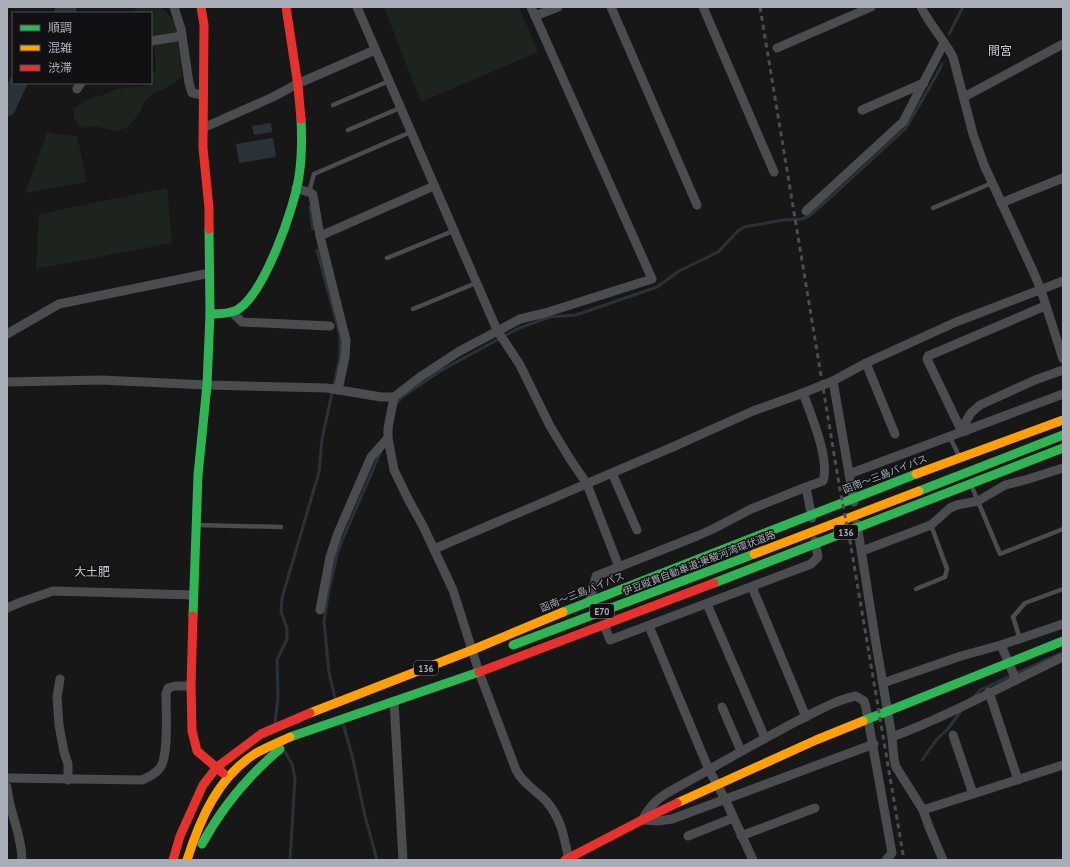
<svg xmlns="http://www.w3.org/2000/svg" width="1070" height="867" viewBox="0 0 1070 867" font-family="'PT Sans','Noto Sans JP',sans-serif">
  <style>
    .green { fill: #1d241e }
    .water { fill: #2a3239 }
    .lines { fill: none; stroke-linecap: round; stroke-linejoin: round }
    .stream { stroke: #2a3239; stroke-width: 3 }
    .river { stroke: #2a3239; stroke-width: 18 }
    .lane { stroke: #4b4c50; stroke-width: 4.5 }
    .street { stroke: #4b4c50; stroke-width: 9 }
    .fast { stroke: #30b455; stroke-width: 9 }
    .slow { stroke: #ff9f0a; stroke-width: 9 }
    .jam { stroke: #e5322d; stroke-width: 9 }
    .rail { stroke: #4b4c4f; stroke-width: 3; stroke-dasharray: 5 4; stroke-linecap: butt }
    .labels { text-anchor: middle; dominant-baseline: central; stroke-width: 3; stroke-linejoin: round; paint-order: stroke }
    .shield { fill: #111113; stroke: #7b7e86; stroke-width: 1 }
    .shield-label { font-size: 9px; font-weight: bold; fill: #a8adb8 }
    .street-label { font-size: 10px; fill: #a8adb8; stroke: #111113 }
    .quarter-label { font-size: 12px; fill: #c9ccd4; stroke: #111113 }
  </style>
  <rect width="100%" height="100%" fill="#171717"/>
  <g class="green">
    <path d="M138,7H161L176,23L182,77L169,86L153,94L144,102L140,113L126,128L116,131L94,126L82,128L74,119V108L88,99L106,94L116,89L145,86L147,83H151V76L156,69L155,50L151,42V13H133L135,9Z"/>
    <path d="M384,7H519L538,52L421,102Z"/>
    <path d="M47,133L77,136L87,182L25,193Z"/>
    <path d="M167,188L172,243L36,269L39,214Z"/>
  </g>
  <g class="water">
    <path d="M271,123L272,132L254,135L252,126Z"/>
    <path d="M273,138L276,157L239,163L236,144Z"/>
  </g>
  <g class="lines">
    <g class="stream">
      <path d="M949,34L963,7"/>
      <path d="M310,207L313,229"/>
      <path d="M396,404L402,397L440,371L519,328L550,317L576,315L657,287L679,271L718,252L738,231L744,227L783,220L802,219L809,216L833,195L906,128L936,76L942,64"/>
      <path d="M335,698L329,673L324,621L328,595L337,555L341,543L381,451"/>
      <path d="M973,698L980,690L1063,652"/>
      <path d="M275,723L278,697L277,660L287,639V628L281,612L282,598L319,472L322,439L340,357V335L317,250"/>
      <path d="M343,724L352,755L365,816L377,860"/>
      <path d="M285,752L292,764L295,778L290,860"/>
      <path d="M922,760L937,739L947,730L961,711"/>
    </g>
    <g class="river">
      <path d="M63,13L68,7"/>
      <path d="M7,107L18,83"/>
    </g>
    <g class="lane">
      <path d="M333,105L389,81"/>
      <path d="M348,130L400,108"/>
      <path d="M309,192L314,174L411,132"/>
      <path d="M933,208L992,183"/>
      <path d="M387,258L453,231"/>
      <path d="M413,309L476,283"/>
      <path d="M950,437L958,454"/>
      <path d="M972,487L1000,554L1063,529"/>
      <path d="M198,525L281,527"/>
      <path d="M916,589L945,577L947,569L931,525"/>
      <path d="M1020,639L1013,617L1025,603L1063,589"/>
    </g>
    <g class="street">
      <path d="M174,7L181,29L189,83L192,93L203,95"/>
      <path d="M357,7L497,330L520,365L550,426L570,459L587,484L619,567"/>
      <path d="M611,7L697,205"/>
      <path d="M703,7L774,172"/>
      <path d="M921,7C930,25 944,40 953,57L973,134L984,165L1033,271L1041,290L1063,359"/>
      <path d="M535,16L558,7"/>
      <path d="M151,41L182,36"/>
      <path d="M777,48L871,7"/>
      <path d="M77,89L81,83"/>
      <path d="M964,97L1063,44"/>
      <path d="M862,110L924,83"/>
      <path d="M203,128L273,97L297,84L375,50"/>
      <path d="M296,188L311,193L313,195L320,236L346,340L345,357L338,390"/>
      <path d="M1001,203L1063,178"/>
      <path d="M806,211L903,122L944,43"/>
      <path d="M320,236L434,186"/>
      <path d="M232,312L242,322L330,326"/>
      <path d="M7,334L59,304L210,273"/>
      <path d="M866,363L895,434"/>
      <path d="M833,381L854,502"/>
      <path d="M7,382L101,380L207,385L327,388L381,397H394L420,377L458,352L520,319L545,313L652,279L531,7"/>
      <path d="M803,393C811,415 830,459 823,481L806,487"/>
      <path d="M394,397L388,428V438L394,470L408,499L423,526L453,590L479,672L516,770C522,783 537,791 547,802C562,820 564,838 569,860"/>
      <path d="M966,431V421L971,413L980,405L1035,380L1063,370"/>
      <path d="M962,432L927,359L928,356L1045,306"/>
      <path d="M612,473L637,530"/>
      <path d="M849,474L1063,394"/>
      <path d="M857,524L875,638L892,737L894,759L896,767L923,810L929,827L943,860"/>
      <path d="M434,549L675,446L753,411L795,396L833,381L866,363L956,322L1063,281"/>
      <path d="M862,551L931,525L950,508L957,505L978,501L1005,485L1025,480L1063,468"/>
      <path d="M752,587L806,717"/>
      <path d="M590,600L596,576L697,536L713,529L751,509L806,487L812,518"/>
      <path d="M707,604L765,738"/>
      <path d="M7,608L21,602L53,591L194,595"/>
      <path d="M320,610L330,557L338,533L371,457L388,438"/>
      <path d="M604,625L610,640L811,564L818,557L815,541"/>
      <path d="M649,626L709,770L725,799L753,860"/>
      <path d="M1001,645L1016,680"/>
      <path d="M60,679L57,697L59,725L64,752L68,764V780"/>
      <path d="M883,683L961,656L1001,645L1063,624"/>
      <path d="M989,692L1018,780"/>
      <path d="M394,701L403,860"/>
      <path d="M722,707L741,751"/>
      <path d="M953,735L973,794"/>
      <path d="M892,737C951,715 1006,684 1063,657"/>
      <path d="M874,744L672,819L658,821L642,820C650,807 655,800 669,792C712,768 754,744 797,721C816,712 835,700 856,696L864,701L866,708L892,853L886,860"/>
      <path d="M7,778L142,780C149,777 155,774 160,768C169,756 166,711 166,694L168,688L175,686H191"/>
      <path d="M7,787C9,812 22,834 22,860"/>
      <path d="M923,810L1063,765"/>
      <path d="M688,836L733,818"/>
      <path d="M741,836L815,808"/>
    </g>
    <g class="fast">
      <path d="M210,314C219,314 229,314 237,310C264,295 295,206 299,176C302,157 302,138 301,119"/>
      <path d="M919,491L1063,435"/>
      <path d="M714,583L1063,448"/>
      <path d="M563,612L916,474"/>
      <path d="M193,616L198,475L207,385L210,314L209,229"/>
      <path d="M513,645L754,554"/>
      <path d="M863,721L1063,641"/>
      <path d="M290,737L479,672"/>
      <path d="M202,844C222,807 248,776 280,749"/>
    </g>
    <g class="slow">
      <path d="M916,474L1063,420"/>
      <path d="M754,554L919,491"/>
      <path d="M310,713L472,650L563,612"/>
      <path d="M677,803L816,740L863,721"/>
      <path d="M187,860C200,819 218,777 256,753C267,747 279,742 290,737"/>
    </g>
    <g class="jam">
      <path d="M201,7L204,25L203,148L209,208V229"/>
      <path d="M286,7L298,86L301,119"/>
      <path d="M193,616L191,686L192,731L197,751L223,773"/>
      <path d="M479,672L714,583"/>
      <path d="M173,860L180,836L203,785L217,767L261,734L310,713"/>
      <path d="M565,860L642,820L677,803"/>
    </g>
    <path class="rail" d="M760,7L840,490L850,541L904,860"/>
  </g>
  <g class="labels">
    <g class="shield">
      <rect x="834" y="525" width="24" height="14" rx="3"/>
      <rect x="590" y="604" width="24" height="14" rx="3"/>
      <rect x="414" y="661" width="24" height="14" rx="3"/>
    </g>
    <g class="shield-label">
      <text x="846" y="532">136</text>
      <text x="602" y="611">E70</text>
      <text x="426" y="668">136</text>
    </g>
    <g class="street-label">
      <text transform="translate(885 474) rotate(-21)">函南～三島バイパス</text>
      <text transform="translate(699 563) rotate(-21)">伊豆縦貫自動車道;東駿河湾環状道路</text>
      <text transform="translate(582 592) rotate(-22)">函南～三島バイパス</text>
    </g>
    <g class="quarter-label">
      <text x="1000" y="50">間宮</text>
      <text x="92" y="571">大土肥</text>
    </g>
  </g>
  <rect width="1070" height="867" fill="none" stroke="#a8adb8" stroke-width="16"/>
  <rect x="12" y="12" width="140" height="72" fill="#111113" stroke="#4d4f55"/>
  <rect x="20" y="25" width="20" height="6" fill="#30b455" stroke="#4d4f55"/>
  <text x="48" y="32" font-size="12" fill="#a8adb8">順調</text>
  <rect x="20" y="45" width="20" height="6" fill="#ff9f0a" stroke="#4d4f55"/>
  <text x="48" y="52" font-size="12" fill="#a8adb8">混雑</text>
  <rect x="20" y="65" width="20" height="6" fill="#e5322d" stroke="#4d4f55"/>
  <text x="48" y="72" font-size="12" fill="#a8adb8">渋滞</text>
</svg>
